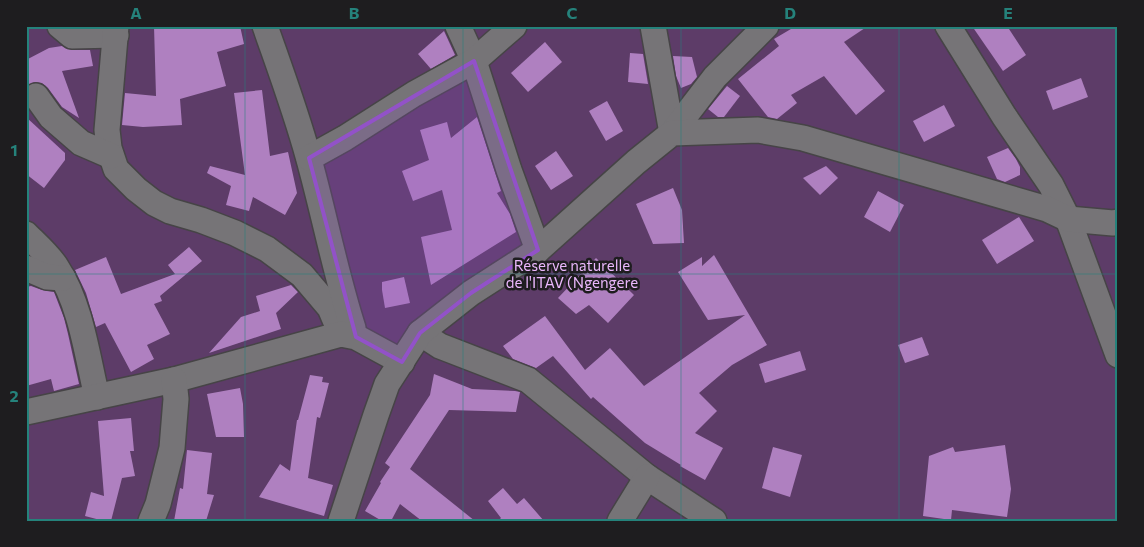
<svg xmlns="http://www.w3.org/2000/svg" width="1144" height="547" viewBox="0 0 1144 547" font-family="Commissioner,sans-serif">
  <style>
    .green { fill: #5d3c68 }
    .building { fill: #af80c0 }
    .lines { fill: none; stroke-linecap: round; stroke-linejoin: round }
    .minor-casing { stroke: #464446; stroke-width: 28 }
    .minor { stroke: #767477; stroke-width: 25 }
    .marked { fill: #9252c8; fill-opacity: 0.2; stroke: #9252c8; stroke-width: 4; stroke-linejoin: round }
    .grid { fill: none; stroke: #25827b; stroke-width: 1; stroke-opacity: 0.55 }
    .labels { text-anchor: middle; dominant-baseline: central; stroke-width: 5; stroke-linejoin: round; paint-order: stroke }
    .park-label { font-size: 15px; fill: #eab7fc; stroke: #1e1d1f }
    .neatline { fill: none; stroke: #25827b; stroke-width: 2 }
    .grid-label { font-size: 16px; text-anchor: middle; font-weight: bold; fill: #25827b }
  </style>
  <rect width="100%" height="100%" fill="#282629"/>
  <rect class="green" x="26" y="26" width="1092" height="495"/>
  <g class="building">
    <path d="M154,26H240L244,44L217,52L226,86L180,99L182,125L143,127L122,125L125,93L156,96Z"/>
    <path d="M796,26H868L844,42L885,91L856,115L824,76L791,95L797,103L777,119L768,117L738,79L779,46L774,39Z"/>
    <path d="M972,26H1007L1026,55L1003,71Z"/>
    <path d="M444,31L455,55L431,69L418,54Z"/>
    <path d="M545,42L562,62L528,92L511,73Z"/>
    <path d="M62,46L72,50H90L93,66L62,71L79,118L62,107L48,88L42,83L34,82L26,86V60L49,48Z"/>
    <path d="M630,53L643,54L648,84L628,82Z"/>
    <path d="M673,56L692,57L697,77L691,84L681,88L676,76Z"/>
    <path d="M1081,78L1088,97L1053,110L1046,91Z"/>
    <path d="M727,86L740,96L724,117H718L708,109Z"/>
    <path d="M262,90L270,156L288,152L297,193L285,215L253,197L249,211L226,205L231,186L207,173L210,166L245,175L234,93Z"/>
    <path d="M607,101L623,131L606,141L589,111Z"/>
    <path d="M944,105L955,126L924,142L913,121Z"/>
    <path d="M26,117L65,153V160L44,188L26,174Z"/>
    <path d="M477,117L501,191L497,193L510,214L516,232L431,285L421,237L452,230L442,190L413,201L402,171L429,160L420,130L447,122L451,138Z"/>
    <path d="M1008,148L1016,159L1020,167V175L1005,182L997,179L987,157Z"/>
    <path d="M556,151L573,176L551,190L535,166Z"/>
    <path d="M826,166L838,178L820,195L803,178Z"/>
    <path d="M673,188L682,210L684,243L653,244L636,204Z"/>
    <path d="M878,191L904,205L890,232L864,217Z"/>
    <path d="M1019,217L1034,241L997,264L982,240Z"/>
    <path d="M189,247L202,261L160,296L162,301L154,304L170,334L147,345L154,359L131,372L105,323L96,327L86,293L75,270L106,257L121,294L175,274L168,265Z"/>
    <path d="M714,255L767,345L732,365L699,393L717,411L695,433L723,448L705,480L680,466L681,465L645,443L593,397L591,399L553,356L536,368L513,359L503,346L545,316L585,370L610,348L644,386L745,315L708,320L678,272L702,257V266Z"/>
    <path d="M596,258L634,295L608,323L589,305L576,314L558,298Z"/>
    <path d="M404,277L410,303L385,308L382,290V282Z"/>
    <path d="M291,285L298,292L276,313L281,329L209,353L241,317L260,311L256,296Z"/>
    <path d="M31,286L42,290L54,292L64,318L68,334L79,384L54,391L51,379L26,386V287Z"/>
    <path d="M922,337L929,355L905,363L898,345Z"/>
    <path d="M800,351L806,370L765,383L759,364Z"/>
    <path d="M434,374L472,389L515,391L520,392L516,412L449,410L410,469L475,521H422L400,504L391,521H382L365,511L381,483L380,482L390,467L385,463L430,395Z"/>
    <path d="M310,375L323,377L322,382L329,383L320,418L317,417L308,478L333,485L324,516L259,497L280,464L290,471L297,420H298Z"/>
    <path d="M240,388L243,404L244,437H216L207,394Z"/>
    <path d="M131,418L134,451H130L135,476L122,478L111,521H104L85,516L91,492L104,496L98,421Z"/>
    <path d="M1005,445L1011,489L1007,517L952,510L951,520L923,516L929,456L953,447L955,452Z"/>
    <path d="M773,447L802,455L790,497L762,488Z"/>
    <path d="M187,450L212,453L207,494L214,495L206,521H174L180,488L183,489Z"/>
    <path d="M503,488L517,504L524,498L544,521H498L501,518L488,501Z"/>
  </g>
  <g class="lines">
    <g class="minor-casing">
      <g id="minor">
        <path d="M60,26L72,36L116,35"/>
        <path d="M116,26L107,130L109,148L116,169L136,189L154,203L170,211L201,220L235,233L267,249L302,275L330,308L341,334"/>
        <path d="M265,26C280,69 296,112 308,156C324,213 335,272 353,328"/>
        <path d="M458,26L474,61L509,170L538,250"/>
        <path d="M653,26L672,133"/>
        <path d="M948,26L1004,116L1051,185L1068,219L1118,355"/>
        <path d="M36,96L51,117L81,143L111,156"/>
        <path d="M672,133L715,77L766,26"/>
        <path d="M309,158L345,138L414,94L474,61L514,26"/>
        <path d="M26,234C36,244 50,256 57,268C81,305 87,355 97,397"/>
        <path d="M26,268L47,277L63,278"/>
        <path d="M420,333L440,346L528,380L647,477L714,521"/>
        <path d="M26,412L174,380L341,334L356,337L402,362"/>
        <path d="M151,521L158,504L172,448L176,399L174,380"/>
        <path d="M341,521L376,415L387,384L420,333L471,293L538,250L636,162L672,133L758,130L803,138L1047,209L1068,219L1113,223L1118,222"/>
        <path d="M620,521L647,477"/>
      </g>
    </g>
    <use href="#minor" class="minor"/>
  </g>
  <path class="marked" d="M474,61L538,250L471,293L420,333L402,362L356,337L309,158Z"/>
  <path class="grid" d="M245,26V521M463,26V521M681,26V521M899,26V521M26,274H1118"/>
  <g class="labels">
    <g class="park-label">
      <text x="572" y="265">Réserve naturelle<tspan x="572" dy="17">de l'ITAV (Ngengere</tspan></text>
    </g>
  </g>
  <rect width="1144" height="547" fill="none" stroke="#1e1d1f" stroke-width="55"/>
  <rect x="28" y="28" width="1088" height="492" class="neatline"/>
  <g class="grid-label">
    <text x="136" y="19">A</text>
    <text x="354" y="19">B</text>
    <text x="572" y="19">C</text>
    <text x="790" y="19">D</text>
    <text x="1008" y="19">E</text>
    <text x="14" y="156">1</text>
    <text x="14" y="402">2</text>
  </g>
</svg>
